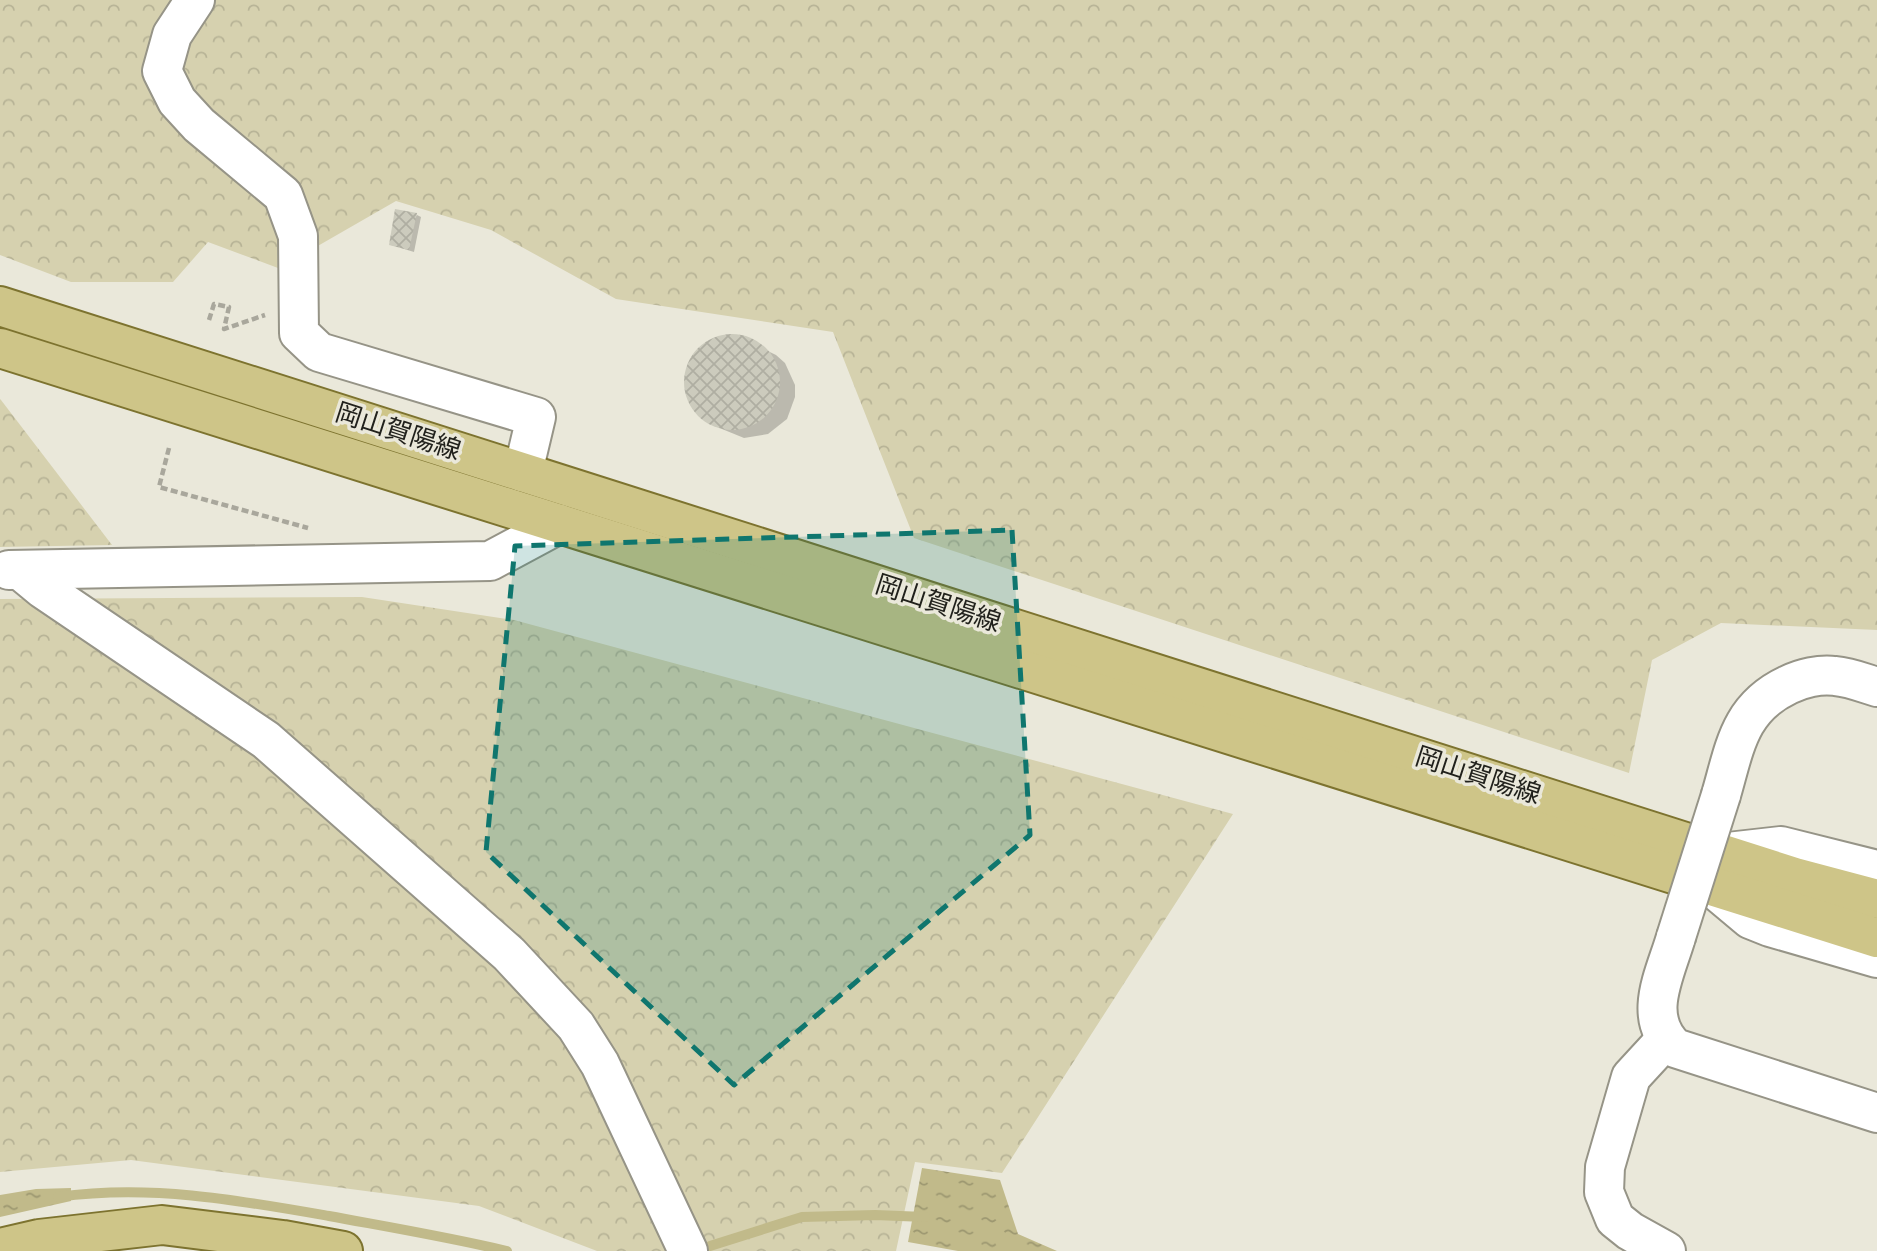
<svg xmlns="http://www.w3.org/2000/svg" width="1877" height="1251" viewBox="0 0 1877 1251" font-family="Signika,'Noto Sans JP',sans-serif">
  <style>
    .forest { fill: url(#forest-crowns) }
    .water { fill: url(#water-ripples) }
    .shadow { fill: #0003 }
    .lines { fill: none; stroke-linecap: round; stroke-linejoin: round }
    .stream { stroke: #c1ba8a; stroke-width: 10 }
    .building { fill: url(#building-cross-hatch) }
    .minor-casing { stroke: #969487; stroke-width: 42 }
    .major-casing { stroke: #7d732f; stroke-width: 42 }
    .path { stroke: #a9a79c; stroke-width: 4.5; stroke-dasharray: 7 3.5; stroke-linecap: butt }
    .minor { stroke: #fff; stroke-width: 38 }
    .major { stroke: #cec588; stroke-width: 38 }
    .minor-bridge-casing { stroke: #969487; stroke-width: 42; stroke-linecap: butt }
    .minor-bridge { stroke: #fff; stroke-width: 38 }
    .marked { fill: #0f766e; fill-opacity: 0.2; stroke: #0f766e; stroke-width: 5; stroke-dasharray: 14 9; stroke-linejoin: round }
    .labels { text-anchor: middle; dominant-baseline: central; stroke-width: 7; stroke-linejoin: round; paint-order: stroke }
    .street-label { font-size: 26px; fill: #21211c; stroke: #eae8da }
  </style>
  <defs>
    <pattern id="forest-crowns" width="20" height="18" patternUnits="userSpaceOnUse" patternTransform="scale(1.75)"><rect width="20" height="18" fill="#d6d1af"/><path d="M2 6a3 3 0 1 1 6 0M12 15a3 3 0 1 1 6 0" fill="none" stroke="#b7b396"/></pattern>
    <pattern id="water-ripples" width="26" height="14" patternUnits="userSpaceOnUse" patternTransform="scale(1.75)"><rect width="26" height="14" fill="#c1ba8a"/><path d="M2 4q2-2 4 0t4 0M15 11q2-2 4 0t4 0" fill="none" stroke="#9c9770"/></pattern>
    <pattern id="building-cross-hatch" width="8" height="8" patternUnits="userSpaceOnUse" patternTransform="scale(1.75)"><rect width="8" height="8" fill="#cccbbd"/><path d="M0 0l8 8M0 8l8-8" fill="none" stroke="#afaea2"/></pattern>
  </defs>
  <rect width="100%" height="100%" fill="#eae8da"/>
  <g class="forest">
    <path d="M0,0H185L166,107L177,130L270,203L285,234L286,271L208,242L173,282H71L0,255Z"/>
    <path d="M215,0H1877V630L1721,623L1652,660L1629,773L914,538L833,332L616,299L491,230L396,201L316,247L199,108L181,74L186,34Z"/>
    <path d="M0,399L1,400L112,545L0,547Z"/>
    <path d="M362,597L514,620L1233,814L1002,1173L915,1162L896,1251H597L479,1206L131,1160L0,1172V599Z"/>
  </g>
  <g class="water">
    <path d="M922,1168L1000,1180L1018,1234L1057,1251H958L908,1242Z"/>
    <path d="M71,1188V1201L0,1217V1195L36,1189Z"/>
  </g>
  <g class="shadow">
    <path d="M417,215L421,217L414,252L391,245Z"/>
    <path d="M737,336L776,355L785,363L795,385V397L787,419L768,434L744,438L722,429L696,411L686,389V377L695,355L703,346L713,340Z"/>
  </g>
  <g class="lines">
    <g class="stream">
      <path d="M58,1197C150,1184 238,1200 329,1216C388,1227 448,1237 507,1251"/>
      <path d="M710,1246L802,1217L875,1215L925,1217"/>
    </g>
  </g>
  <g class="building">
    <path d="M395,209L417,213L409,250L389,245Z"/>
    <circle cx="732" cy="382" r="48"/>
  </g>
  <g class="lines">
    <g class="minor-casing">
      <g id="minor">
        <path d="M195,0L172,35L162,71L177,101L199,125L283,195L298,236L299,333L319,352L536,417L523,472"/>
        <path d="M9,570L490,561L559,524"/>
        <path d="M20,570L43,589L266,740L509,954L576,1026L600,1064L688,1251"/>
        <path d="M1721,795C1735,747 1739,708 1788,685C1802,678 1820,674 1835,676C1849,677 1864,683 1877,687"/>
        <path d="M1719,853L1781,846L1877,870"/>
        <path d="M1713,888L1750,919L1770,927L1877,958"/>
        <path d="M1676,937C1665,975 1641,1017 1675,1048L1877,1113"/>
        <path d="M1666,1039L1631,1077L1605,1167L1604,1192L1615,1219L1630,1231L1666,1251"/>
      </g>
    </g>
    <g class="major-casing">
      <g id="major">
        <path d="M0,306L1795,877L1877,899"/>
        <path d="M0,348L1877,938"/>
        <path d="M0,1248L39,1239L162,1225L283,1240L343,1251"/>
      </g>
    </g>
    <g class="path">
      <path d="M209,320L214,304L229,307L224,329L265,315"/>
      <path d="M169,448L159,487L308,528"/>
    </g>
    <use href="#minor" class="minor"/>
    <use href="#major" class="major"/>
    <g class="minor-bridge-casing">
      <path id="minor-bridge" d="M1676,937L1721,795"/>
    </g>
    <use href="#minor-bridge" class="minor-bridge"/>
  </g>
  <path class="marked" d="M1012,530L1030,835L734,1085L486,852L515,546Z"/>
  <g class="labels">
    <g class="street-label">
      <text transform="translate(398 432) rotate(18)">岡山賀陽線</text>
      <text transform="translate(938 604) rotate(18)">岡山賀陽線</text>
      <text transform="translate(1478 776) rotate(18)">岡山賀陽線</text>
    </g>
  </g>
</svg>
